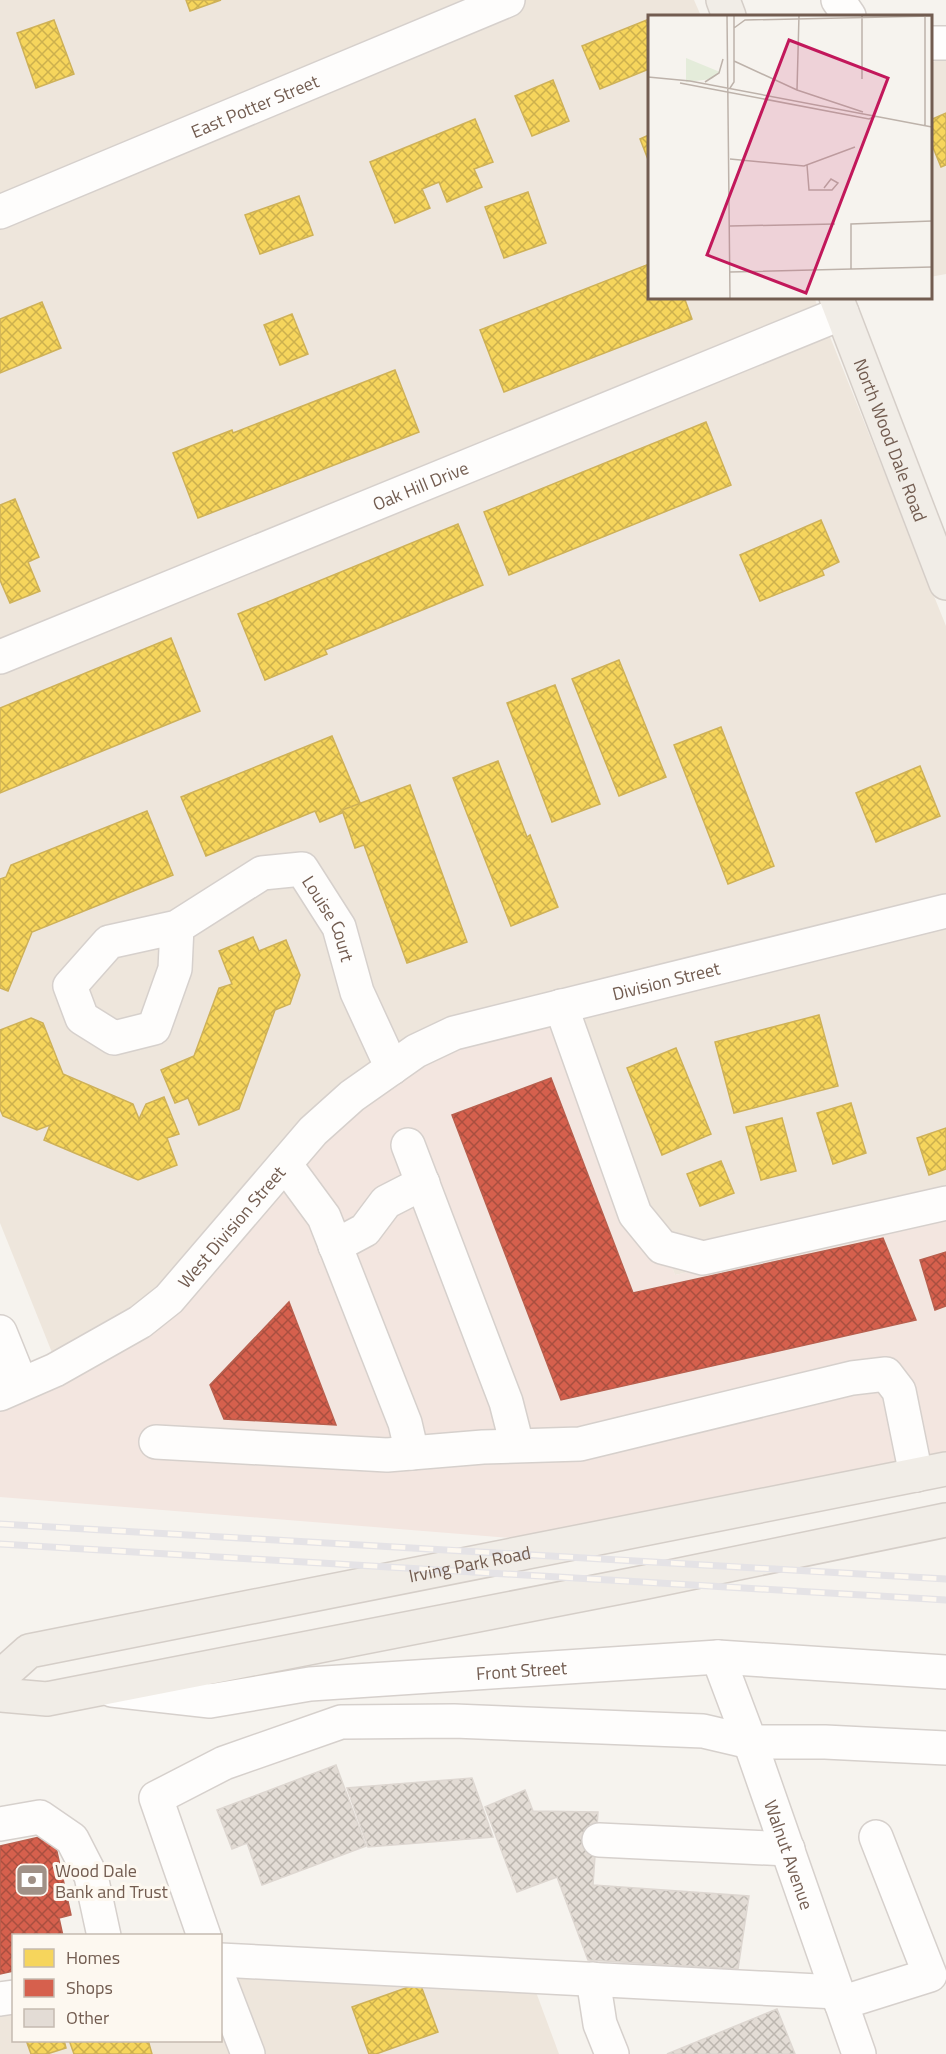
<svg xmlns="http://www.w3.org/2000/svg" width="946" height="2054" viewBox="0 0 946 2054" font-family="'Titillium Web',sans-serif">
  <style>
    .residential { fill: #eee6dc }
    .commercial { fill: #f3e6e0 }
    .homes { fill: url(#homes-cross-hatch); stroke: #ceb158; stroke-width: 1.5 }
    .shops { fill: url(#shops-cross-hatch); stroke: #b85f4e; stroke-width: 1.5 }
    .building { fill: url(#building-cross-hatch); stroke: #ded7d1; stroke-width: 1.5 }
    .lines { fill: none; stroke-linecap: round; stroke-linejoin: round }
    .minor-casing { stroke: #d6d0cc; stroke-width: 36 }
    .major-casing { stroke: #d5cec8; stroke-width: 36 }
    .minor { stroke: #fefdfc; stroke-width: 33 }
    .major { stroke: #f1ede7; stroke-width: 33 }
    .rail-casing { stroke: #e5e3e6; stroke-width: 7 }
    .rail { stroke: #fdf8f0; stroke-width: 4.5; stroke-dasharray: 14; stroke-linecap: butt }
    .labels { text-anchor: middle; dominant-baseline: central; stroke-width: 6; stroke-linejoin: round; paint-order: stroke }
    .street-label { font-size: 18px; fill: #725c50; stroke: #fdf8f0 }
    .poi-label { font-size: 18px; fill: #725c50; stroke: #fdf8f0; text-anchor: start }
    .inset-road { fill: none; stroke: #bdb2aa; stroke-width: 1.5 }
    .view { fill: #c2185b; fill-opacity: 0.15; stroke: #c2185b; stroke-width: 3 }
    .inset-edge { fill: none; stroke: #725c50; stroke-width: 3 }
  </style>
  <defs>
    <pattern id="homes-cross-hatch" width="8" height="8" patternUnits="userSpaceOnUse" patternTransform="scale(1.5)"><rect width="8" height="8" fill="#f6d55c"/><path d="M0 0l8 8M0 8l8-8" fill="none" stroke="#ccb04e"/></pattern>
    <pattern id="shops-cross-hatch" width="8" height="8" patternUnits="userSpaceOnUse" patternTransform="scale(1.5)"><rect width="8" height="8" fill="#d6604d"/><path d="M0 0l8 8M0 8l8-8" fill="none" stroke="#a94f40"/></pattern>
    <pattern id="building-cross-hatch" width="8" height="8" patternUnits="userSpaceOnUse" patternTransform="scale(1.5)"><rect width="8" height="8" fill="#e3dcd5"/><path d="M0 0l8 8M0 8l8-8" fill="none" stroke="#bcb6af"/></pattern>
  </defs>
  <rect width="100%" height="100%" fill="#f6f3ee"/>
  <g class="residential">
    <path d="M0,0H694L701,16H649V297H814L946,626V1215L675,1275L573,1008L153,1302L53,1355L0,1223Z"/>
    <path d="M946,57V274L930,277V63Z"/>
    <path d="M221,1966L533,1984L559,2054H254Z"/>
    <path d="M13,1986L14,2040H220L221,1997L242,2054H0V1988Z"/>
  </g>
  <path class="commercial" d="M573,1008L675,1275L946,1215V1456L524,1539L0,1497V1403L74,1370L318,1131L393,1071Z"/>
  <g class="homes">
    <path d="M186,0H221L190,11Z"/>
    <path d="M649,19V69L600,89L582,46Z"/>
    <path d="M54,20L74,74L36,88L17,33Z"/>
    <path d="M553,80L569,121L532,136L515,96Z"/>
    <path d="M946,113V165L941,167L930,140V120Z"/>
    <path d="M475,119L493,162L474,169L482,187L447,202L439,182L422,189L430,208L395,223L370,162Z"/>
    <path d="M649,135V162L640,139Z"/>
    <path d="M528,192L546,243L504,258L485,207Z"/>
    <path d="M299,196L313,235L260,254L245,215Z"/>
    <path d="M649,264V297H684L692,319L504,392L480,330Z"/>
    <path d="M42,302L61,348L0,373V319Z"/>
    <path d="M292,314L308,354L280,365L264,325Z"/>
    <path d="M395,370L419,432L198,518L173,453L232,430L233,433Z"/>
    <path d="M706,422L731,485L509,575L484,512Z"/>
    <path d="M15,499L39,557L28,562L40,591L10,603L0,580V505Z"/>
    <path d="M821,520L839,562L822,570L824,575L760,601L740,555Z"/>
    <path d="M458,524L483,585L325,650L327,654L265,680L238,614Z"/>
    <path d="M171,638L200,711L0,793V708Z"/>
    <path d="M619,660L666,777L619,796L572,679Z"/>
    <path d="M555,685L600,804L552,822L507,703Z"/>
    <path d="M721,727L774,866L728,884L674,745Z"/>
    <path d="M332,736L361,805L320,822L315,811L206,856L181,797Z"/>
    <path d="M498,761L527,837L530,835L558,907L511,926L453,778Z"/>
    <path d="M920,766L940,816L876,842L856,793Z"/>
    <path d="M410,785L467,942L407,963L364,845L355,848L342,810Z"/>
    <path d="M147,811L173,875L32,932L8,991L0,988V879L6,877L11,865Z"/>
    <path d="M253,937L259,951L286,940L300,975L290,1004L275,1010L239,1109L199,1125L188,1098L175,1103L161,1070L194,1056L219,988L232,984L219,951Z"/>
    <path d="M819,1015L838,1086L734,1113L715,1042Z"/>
    <path d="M31,1018L43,1023L63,1074L133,1104L139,1119L146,1104L164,1097L179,1134L167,1138L177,1165L138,1180L44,1140L50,1125L37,1130L3,1116L0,1109V1030Z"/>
    <path d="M676,1048L711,1134L662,1155L627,1068Z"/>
    <path d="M851,1103L866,1153L833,1164L817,1113Z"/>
    <path d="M782,1118L796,1171L761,1180L746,1127Z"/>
    <path d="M946,1128V1169L929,1175L917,1138Z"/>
    <path d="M721,1161L734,1193L700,1206L687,1174Z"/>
    <path d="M420,1983L438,2032L376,2054H369L352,2007Z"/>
    <path d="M26,2040H64L66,2048L47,2054H31Z"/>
    <path d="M69,2040H148L152,2054H74Z"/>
  </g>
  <g class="shops">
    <path d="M551,1078L633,1293L883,1238L916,1320L561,1400L452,1115Z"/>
    <path d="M946,1252V1306L935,1310L920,1260Z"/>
    <path d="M289,1302L336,1425L224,1419L210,1385Z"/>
    <path d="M53,1834L71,1915L59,1918L63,1936H14V1971L0,1974V1846Z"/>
  </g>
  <g class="building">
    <path d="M336,1765L366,1846L262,1885L247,1843L232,1849L217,1810Z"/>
    <path d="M472,1778L493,1837L368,1847L347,1788Z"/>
    <path d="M525,1790L533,1811L598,1812L593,1885L749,1896L738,1969L588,1960L557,1877L517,1892L485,1807Z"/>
    <path d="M777,2009L795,2054H667Z"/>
  </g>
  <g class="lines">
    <g class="minor-casing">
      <g id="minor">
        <path d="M838,0L849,16"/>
        <path d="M930,43H946"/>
        <path id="s1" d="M0,212L508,0"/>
        <path id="s2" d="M0,657L842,313"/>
        <path id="s3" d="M177,927L175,969L154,1028L114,1038L82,1018L70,986L109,942L177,927L262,873L302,869L339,927L357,992L392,1068"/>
        <path d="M561,1006L635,1214L662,1247L703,1258L946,1203"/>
        <path d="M408,1145L506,1402L517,1445"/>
        <path d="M285,1164L324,1217L405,1423L412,1453"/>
        <path d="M335,1246L365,1230L386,1202L423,1183"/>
        <path d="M0,1332L21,1384"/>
        <path id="s4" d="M0,1394L55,1370L140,1322L169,1299L313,1131L352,1096L416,1051L454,1033L946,911"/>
        <path d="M156,1442L387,1455L483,1447L580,1444L852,1378L886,1374L899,1391L916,1475"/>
        <path id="s5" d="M718,1657L750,1742L859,2054"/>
        <path id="s6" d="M112,1690L210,1701L310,1684L718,1657L946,1672"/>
        <path d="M0,1824L40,1817L72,1839L91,1876L104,1936"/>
        <path d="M599,1840L788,1849"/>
        <path d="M204,1936L156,1798L224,1763L341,1722L454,1721L703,1731L750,1742H825L946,1748"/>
        <path d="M220,1960L837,1992"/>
        <path d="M593,1979L600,2024L612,2054"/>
        <path d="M220,1981L248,2054"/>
        <path d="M0,1999L14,1997"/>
        <path d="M841,2003L930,1975L876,1837"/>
      </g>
    </g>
    <g class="major-casing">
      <g id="major">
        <path d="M723,0L729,16"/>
        <path id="s7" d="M836,297L946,583"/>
        <path id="s8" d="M0,1677L29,1651L946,1469"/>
        <path d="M0,1695L47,1699L646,1582L946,1520"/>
      </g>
    </g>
    <use href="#minor" class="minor"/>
    <use href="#major" class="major"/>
    <g class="rail-casing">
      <g id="rail">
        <path d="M0,1524L946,1579"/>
        <path d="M0,1544L946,1600"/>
      </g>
    </g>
    <use href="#rail" class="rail"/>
  </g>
  <defs>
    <g id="bank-square" transform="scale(1.725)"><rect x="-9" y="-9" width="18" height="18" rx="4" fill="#a09187" stroke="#fdf8f0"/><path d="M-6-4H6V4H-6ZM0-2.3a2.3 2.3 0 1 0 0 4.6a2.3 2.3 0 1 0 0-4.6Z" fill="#fff"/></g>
  </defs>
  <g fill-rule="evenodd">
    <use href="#bank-square" x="32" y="1880"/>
  </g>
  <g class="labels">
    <g class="street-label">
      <text stroke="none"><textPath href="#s1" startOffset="276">East Potter Street</textPath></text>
      <text stroke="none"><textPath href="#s7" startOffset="153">North Wood Dale Road</textPath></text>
      <text stroke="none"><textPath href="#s2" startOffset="454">Oak Hill Drive</textPath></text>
      <text stroke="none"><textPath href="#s3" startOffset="544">Louise Court</textPath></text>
      <text stroke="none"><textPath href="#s4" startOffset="807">Division Street</textPath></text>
      <text stroke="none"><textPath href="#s4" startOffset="290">West Division Street</textPath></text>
      <text stroke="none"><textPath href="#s8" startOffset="488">Irving Park Road</textPath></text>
      <text stroke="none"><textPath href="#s6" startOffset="412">Front Street</textPath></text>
      <text stroke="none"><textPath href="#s5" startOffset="210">Walnut Avenue</textPath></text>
    </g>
    <g class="poi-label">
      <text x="55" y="1870">Wood Dale<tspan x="55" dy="21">Bank and Trust</tspan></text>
    </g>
  </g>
  <g transform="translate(648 15)">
    <rect width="284" height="284" fill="#f6f3ee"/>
    <path d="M38,43L72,57L64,64L38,67Z" fill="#e4ecda"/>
    <path class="inset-road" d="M79,0L82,283M86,13L97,5L284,1M86,46L149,75L215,97M0,62L42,66L284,112M214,64V1M57,67L71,58L75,44M32,68L221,104L228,101M82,73L86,67V0M149,75L151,0M277,110V0M82,144L156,151L207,132M159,150L161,175H184L190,168L183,164L176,173M82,211L187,209M203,254V209L284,206M82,257L284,252"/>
    <path class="view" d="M141,25L240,63L158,278L59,240Z"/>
    <rect width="284" height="284" class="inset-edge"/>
  </g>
  <rect x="12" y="1934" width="210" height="108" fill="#fdf8f0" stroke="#c5bab0" stroke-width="1.5"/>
  <rect x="24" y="1949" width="30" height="18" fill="#f6d55c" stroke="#c5bab0" stroke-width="1.5"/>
  <text x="66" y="1964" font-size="18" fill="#725c50">Homes</text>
  <rect x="24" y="1979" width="30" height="18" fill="#d6604d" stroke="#c5bab0" stroke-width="1.5"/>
  <text x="66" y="1994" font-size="18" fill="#725c50">Shops</text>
  <rect x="24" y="2009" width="30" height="18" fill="#e3dcd5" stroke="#c5bab0" stroke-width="1.5"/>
  <text x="66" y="2024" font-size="18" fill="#725c50">Other</text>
</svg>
